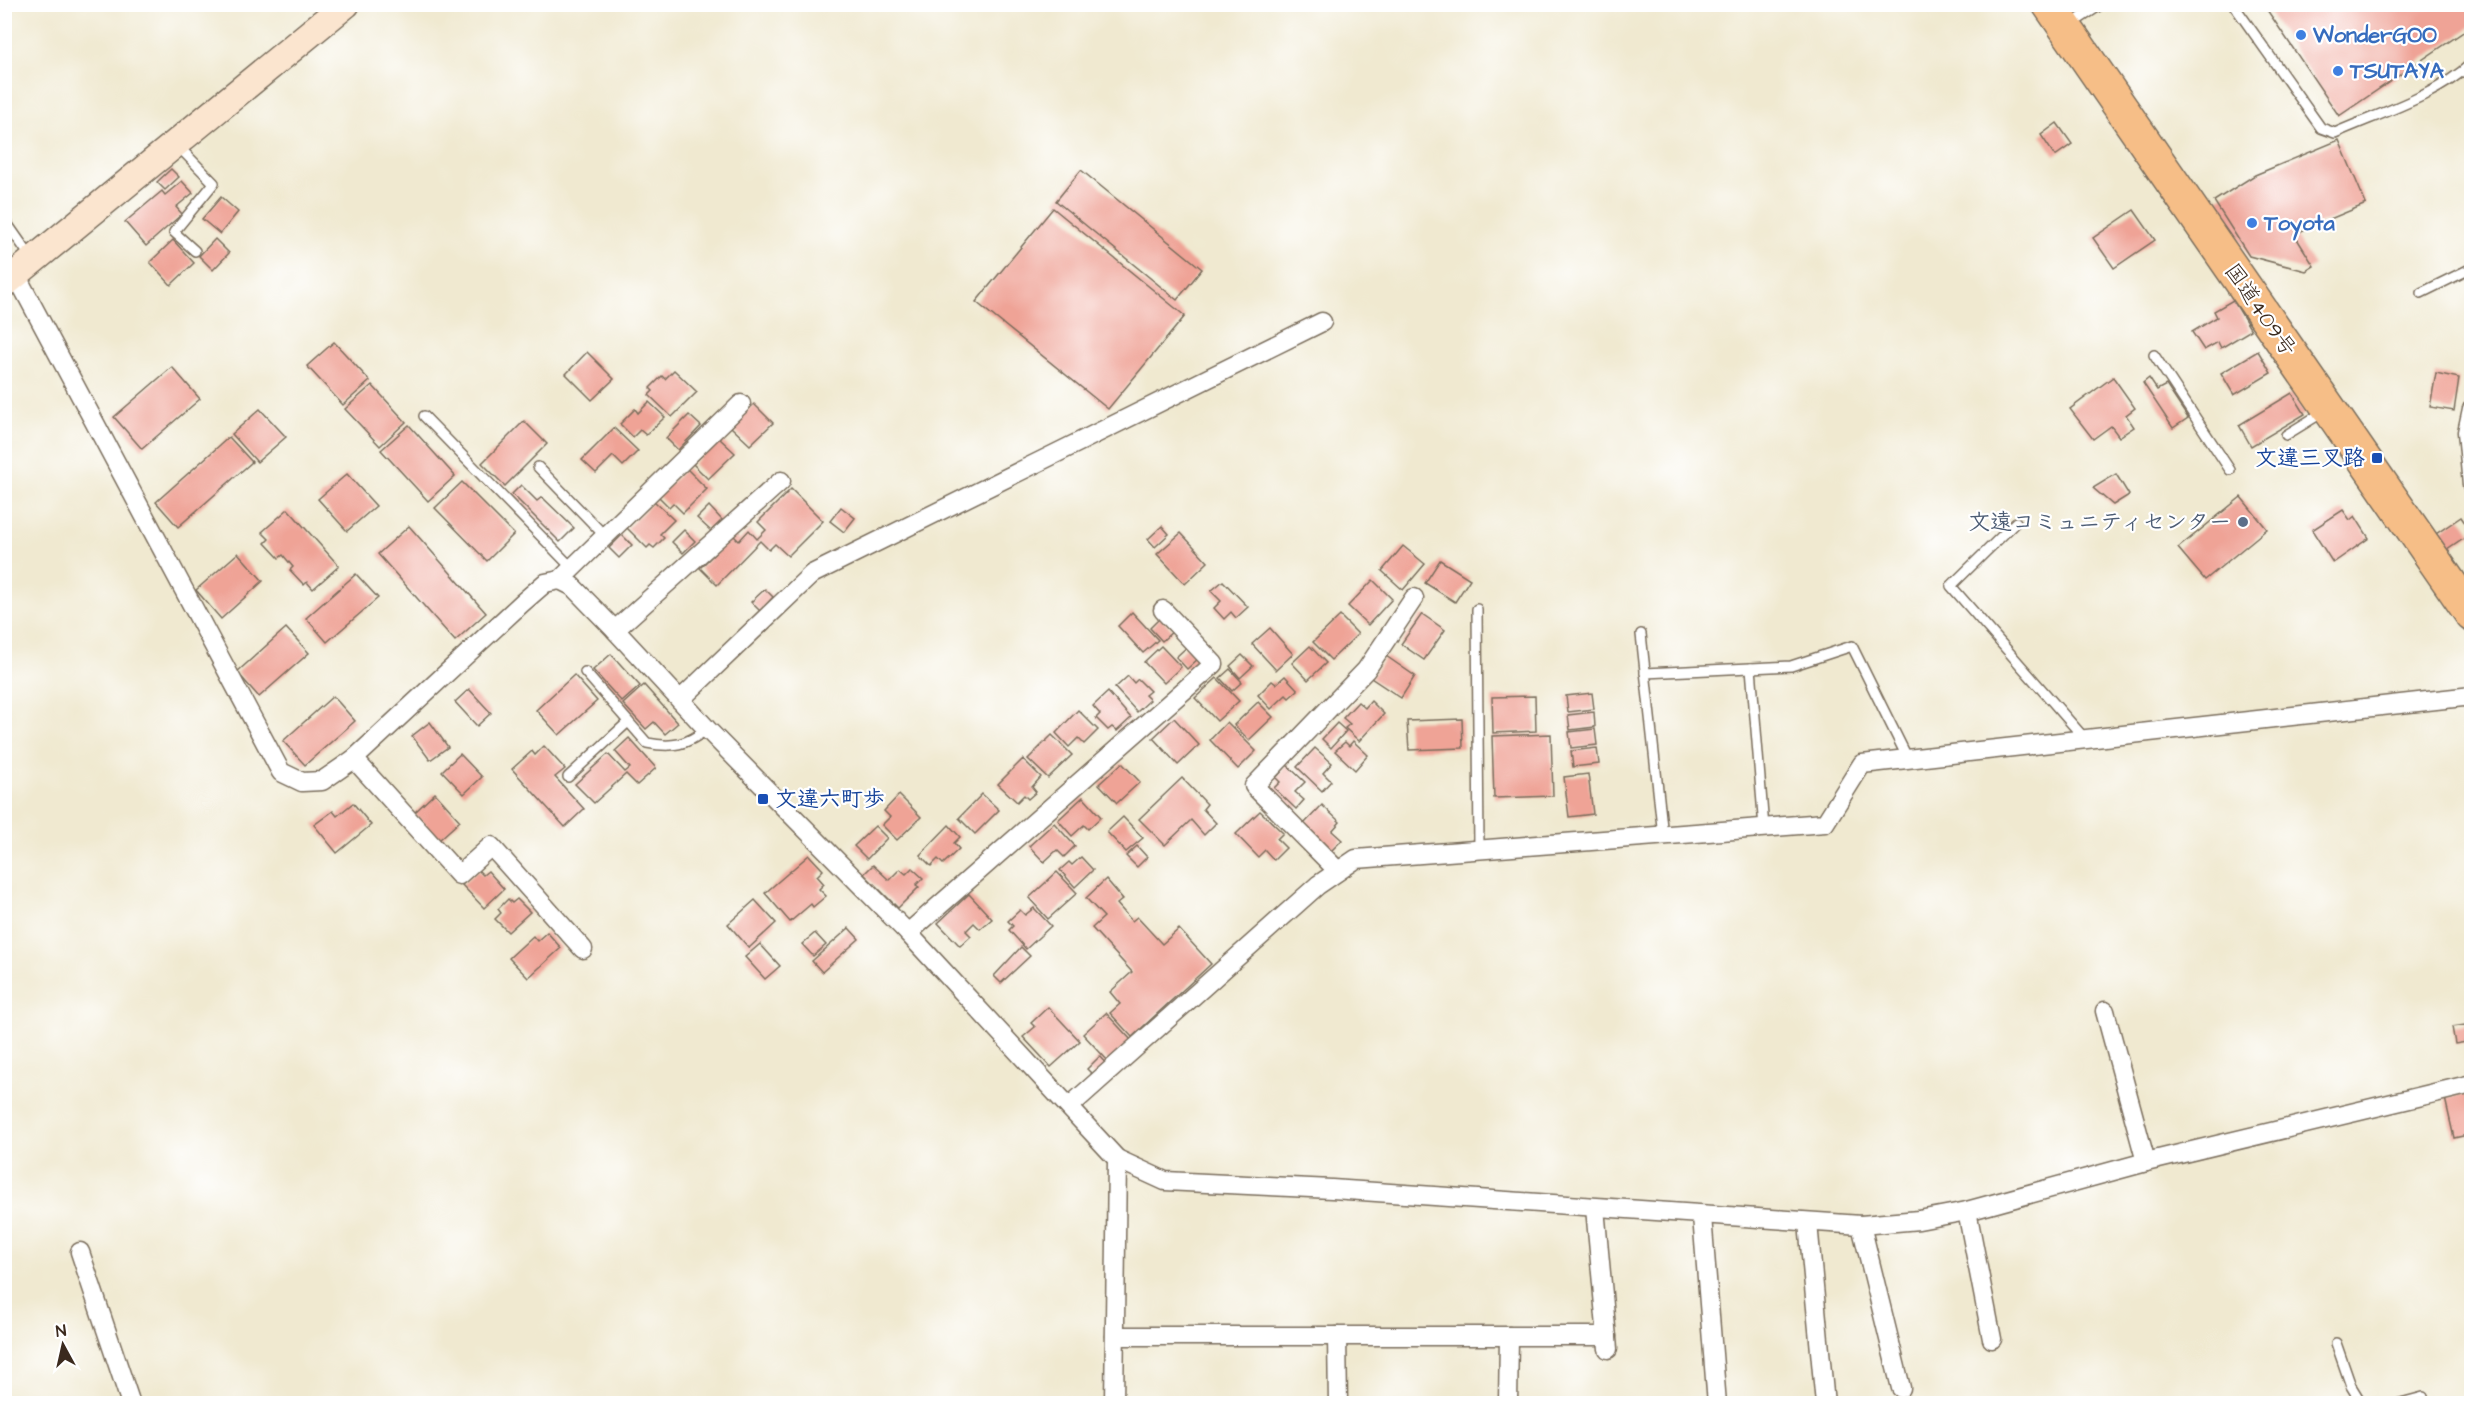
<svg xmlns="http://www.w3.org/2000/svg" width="2476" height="1408" viewBox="0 0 2476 1408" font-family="'Architects Daughter','Klee One',sans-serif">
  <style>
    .building { fill: #efa396 }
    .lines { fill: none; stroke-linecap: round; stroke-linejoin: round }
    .lane-casing { stroke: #7a6d5c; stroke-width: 12 }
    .street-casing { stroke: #7a6d5c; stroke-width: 21 }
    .secondary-casing { stroke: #7a6d5c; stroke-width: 30 }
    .highway-casing { stroke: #7a6d5c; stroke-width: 36 }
    .lane { stroke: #fff; stroke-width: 9 }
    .street { stroke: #fff; stroke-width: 18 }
    .secondary { stroke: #fbe5cf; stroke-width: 27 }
    .highway { stroke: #f6be87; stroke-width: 33 }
    .shop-dot { fill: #3f7fe0; stroke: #fff; stroke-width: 2 }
    .transit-dot { fill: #1a4fb4; stroke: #fff; stroke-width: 2 }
    .service-dot { fill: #5c6f8a; stroke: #fff; stroke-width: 2 }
    .labels { text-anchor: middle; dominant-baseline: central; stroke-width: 4.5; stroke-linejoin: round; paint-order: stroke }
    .shop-label { font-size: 22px; font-weight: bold; fill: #366cbe; stroke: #fff; text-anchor: start }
    .street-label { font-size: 22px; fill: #3b2a1e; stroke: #fff }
    .transit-label { font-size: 22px; font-weight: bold; fill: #164399; stroke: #fff; text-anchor: end }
    .service-label { font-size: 22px; font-weight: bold; fill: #4e5e75; stroke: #fff; text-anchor: end }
  </style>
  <rect width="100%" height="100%" fill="#fff"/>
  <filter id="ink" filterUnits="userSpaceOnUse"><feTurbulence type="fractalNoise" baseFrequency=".0167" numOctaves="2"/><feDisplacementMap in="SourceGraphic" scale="12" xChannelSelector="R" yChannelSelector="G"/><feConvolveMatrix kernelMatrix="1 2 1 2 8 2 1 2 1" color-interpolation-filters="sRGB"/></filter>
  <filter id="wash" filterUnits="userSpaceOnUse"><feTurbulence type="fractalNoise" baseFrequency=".008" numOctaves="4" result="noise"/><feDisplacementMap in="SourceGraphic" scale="24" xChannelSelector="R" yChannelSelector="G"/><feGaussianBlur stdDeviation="1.35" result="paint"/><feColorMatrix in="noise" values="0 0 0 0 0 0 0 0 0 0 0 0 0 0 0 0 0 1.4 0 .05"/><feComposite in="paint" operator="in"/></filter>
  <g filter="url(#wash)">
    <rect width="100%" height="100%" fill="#f0e9d0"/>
    <g id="blocks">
      <g class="building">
        <path d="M2263,4H2472V26L2339,116Z"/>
        <path d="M2057,123L2072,144L2055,156L2041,135Z"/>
        <path d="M2339,140L2366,204L2294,234L2314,266L2306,271L2249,256L2214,201L2255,175Z"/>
        <path d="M171,169L179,177L165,190L157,182Z"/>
        <path d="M1081,170L1202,269L1177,300L1056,201Z"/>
        <path d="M182,181L193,193L176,207L182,214L146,246L125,222L162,191L165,195Z"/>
        <path d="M221,197L238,212L220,234L202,219Z"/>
        <path d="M1053,208L1185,316L1108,409L976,302Z"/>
        <path d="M2134,210L2155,240L2114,268L2093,238Z"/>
        <path d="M4,233L12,244L4,250Z"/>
        <path d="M215,239L229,253L213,270L199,256Z"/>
        <path d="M173,240L194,263L171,285L150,262Z"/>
        <path d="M2233,300L2251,330L2221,348L2218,342L2204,350L2192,332L2217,317L2214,311Z"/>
        <path d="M334,342L370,381L343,405L307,366Z"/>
        <path d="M2258,351L2271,373L2234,395L2221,373Z"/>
        <path d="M587,352L614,379L592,400L566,374Z"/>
        <path d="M172,367L200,399L142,449L114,417Z"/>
        <path d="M674,370L697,392L672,417L649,395L653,391L650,388L662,376L665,379Z"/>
        <path d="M2436,373L2459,378L2454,411L2430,407Z"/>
        <path d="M2113,377L2135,408L2126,415L2134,427L2119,437L2111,426L2093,439L2070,409Z"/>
        <path d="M2149,378L2157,390L2166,385L2188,418L2173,428L2143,383Z"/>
        <path d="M372,385L406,422L380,446L345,409Z"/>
        <path d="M2292,393L2305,414L2251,446L2239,425Z"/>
        <path d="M649,402L665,417L646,435L640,430L633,437L620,424L635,409L638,413Z"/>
        <path d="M754,404L773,423L750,445L731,427Z"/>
        <path d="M260,409L286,437L257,462L232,434Z"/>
        <path d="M689,415L701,426L678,450L666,438Z"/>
        <path d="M524,421L547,444L505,486L482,463Z"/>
        <path d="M409,425L455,476L428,501L381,450Z"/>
        <path d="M614,428L638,451L623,466L613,456L596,473L582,460Z"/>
        <path d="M229,437L252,462L178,527L156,502Z"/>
        <path d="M719,438L735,453L708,479L693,464Z"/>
        <path d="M686,468L707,489L683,513L673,503L669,507L658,496Z"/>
        <path d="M347,474L376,506L347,531L318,499Z"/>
        <path d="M2116,474L2129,495L2113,505L2093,488Z"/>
        <path d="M462,482L514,534L487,561L435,508Z"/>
        <path d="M521,485L537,501L542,497L574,528L560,542L512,494Z"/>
        <path d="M791,489L823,521L788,556L775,544L769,550L760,541L717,585L700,568L733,535L739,541L749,530L757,539L766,530L758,522Z"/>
        <path d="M2241,497L2267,529L2205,580L2178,548Z"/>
        <path d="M654,501L674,520L660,534L664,538L654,548L650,545L647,548L627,528Z"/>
        <path d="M709,506L722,520L711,531L697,518Z"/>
        <path d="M841,507L855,518L844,532L830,521Z"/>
        <path d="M288,509L339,566L313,589L307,582L304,585L290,570L293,567L283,555L279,558L265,543L269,539L262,532Z"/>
        <path d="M2343,510L2350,520L2355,516L2369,538L2333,563L2312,530Z"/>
        <path d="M2461,517L2472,533L2447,550L2436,534Z"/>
        <path d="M409,526L486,613L455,641L378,554Z"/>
        <path d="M1162,526L1169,534L1155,547L1148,539Z"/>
        <path d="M684,530L695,541L683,553L672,542Z"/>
        <path d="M1181,533L1208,562L1185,584L1157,554Z"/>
        <path d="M622,535L632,545L619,558L609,548Z"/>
        <path d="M1403,546L1425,564L1403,590L1382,571Z"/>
        <path d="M238,553L263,581L221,619L196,590Z"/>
        <path d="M1440,560L1470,579L1455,602L1425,583Z"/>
        <path d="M356,574L378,598L327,642L306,618Z"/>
        <path d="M1373,580L1392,599L1368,625L1348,606Z"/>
        <path d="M1223,581L1248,607L1236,618L1231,612L1224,619L1214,608L1221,601L1211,591Z"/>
        <path d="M765,589L773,597L760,611L751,602Z"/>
        <path d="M1132,612L1158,640L1143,653L1118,626Z"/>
        <path d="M1422,614L1445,630L1424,660L1401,644Z"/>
        <path d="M1340,616L1358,634L1331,660L1313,642Z"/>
        <path d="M1161,617L1173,631L1162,641L1150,628Z"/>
        <path d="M286,628L309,653L259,697L237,672Z"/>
        <path d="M1270,628L1293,654L1276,670L1252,644Z"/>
        <path d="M1161,646L1181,667L1164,683L1144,662Z"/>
        <path d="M1188,646L1199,658L1187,669L1176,657Z"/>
        <path d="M1310,646L1326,663L1308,680L1292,663Z"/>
        <path d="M611,654L640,686L622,702L593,670Z"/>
        <path d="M1242,655L1253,666L1240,678L1230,666Z"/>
        <path d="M1386,656L1415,676L1401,698L1371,678Z"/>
        <path d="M1230,669L1242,682L1232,691L1220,678Z"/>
        <path d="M574,675L597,701L559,735L536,710Z"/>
        <path d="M1128,676L1134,683L1138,679L1150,691L1145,695L1150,700L1137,712L1115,688Z"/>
        <path d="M1285,676L1298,690L1289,698L1286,695L1271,709L1258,695L1272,681L1276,684Z"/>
        <path d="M1217,678L1239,701L1217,721L1195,698Z"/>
        <path d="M644,685L678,723L665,734L654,722L646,729L623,704Z"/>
        <path d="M469,689L491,713L477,726L455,702Z"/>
        <path d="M1108,692L1131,718L1117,731L1112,727L1108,730L1096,718L1100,714L1093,706Z"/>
        <path d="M1592,693L1594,709L1568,712L1566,696Z"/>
        <path d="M333,696L355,721L305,765L283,741Z"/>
        <path d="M1535,696L1536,731L1493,733L1492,697Z"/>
        <path d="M1371,701L1384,714L1359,741L1345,728L1350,724L1343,718L1358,702L1365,708Z"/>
        <path d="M1258,702L1273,717L1249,740L1234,725Z"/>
        <path d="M1078,710L1098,730L1084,744L1078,738L1069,747L1056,733Z"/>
        <path d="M1594,712L1595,727L1570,730L1568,715Z"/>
        <path d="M1174,718L1199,745L1178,765L1153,738Z"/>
        <path d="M1462,719L1463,748L1409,750L1407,721Z"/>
        <path d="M430,722L448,747L430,760L412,736Z"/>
        <path d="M1227,722L1256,751L1238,769L1210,740Z"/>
        <path d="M1337,723L1346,731L1331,748L1322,739Z"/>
        <path d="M1595,729L1597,745L1571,748L1569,732Z"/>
        <path d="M1551,734L1553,796L1494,798L1492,736Z"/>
        <path d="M1052,735L1072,755L1048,778L1028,759Z"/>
        <path d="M629,738L656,768L637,785L626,774L594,803L575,784L608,754L625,772L630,768L615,751Z"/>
        <path d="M1353,741L1368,755L1355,770L1335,751L1345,742L1349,746Z"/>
        <path d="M544,746L565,769L555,777L584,809L565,827L512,769L532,751L535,755Z"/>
        <path d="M1315,748L1332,763L1323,773L1331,781L1322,791L1297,767Z"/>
        <path d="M1597,748L1599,764L1573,767L1571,751Z"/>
        <path d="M460,754L482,777L464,794L442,771Z"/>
        <path d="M1023,759L1041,777L1032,787L1036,792L1028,799L1024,795L1017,802L998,784Z"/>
        <path d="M1122,763L1140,782L1117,803L1099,784Z"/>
        <path d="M1287,765L1305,782L1295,792L1304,800L1296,809L1274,788L1280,782L1276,778Z"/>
        <path d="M1588,774L1593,814L1569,817L1564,777Z"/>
        <path d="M1182,778L1207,804L1203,809L1216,823L1204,835L1191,820L1165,845L1139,819Z"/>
        <path d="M435,793L460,821L439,840L414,813Z"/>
        <path d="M982,794L999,810L975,834L959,818Z"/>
        <path d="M899,795L921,817L897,840L882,825L890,817L884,811Z"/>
        <path d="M1083,797L1101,817L1088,829L1084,825L1072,836L1058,820Z"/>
        <path d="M353,803L371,825L337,853L314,825L333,811L337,816Z"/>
        <path d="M1322,805L1340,822L1332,831L1342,840L1331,851L1303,825Z"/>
        <path d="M1260,811L1283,833L1277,839L1286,848L1274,860L1265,850L1258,857L1236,834Z"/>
        <path d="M1123,817L1143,838L1126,852L1107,832Z"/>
        <path d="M1054,823L1075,846L1064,857L1057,850L1044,862L1029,846Z"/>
        <path d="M949,825L960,837L954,843L959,849L943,864L938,859L931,866L920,855Z"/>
        <path d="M875,826L887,838L867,859L854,846Z"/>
        <path d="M1137,846L1147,857L1137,867L1126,856Z"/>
        <path d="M809,855L823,870L817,876L824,884L819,889L826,896L813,907L811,904L790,922L765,893Z"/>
        <path d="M1081,857L1093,870L1075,887L1060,870L1069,862L1072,865Z"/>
        <path d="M873,865L889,880L900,869L906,874L912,868L923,878L916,885L919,887L898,908L864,874Z"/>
        <path d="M478,870L483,875L488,871L504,889L484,908L462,885Z"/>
        <path d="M1057,872L1077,893L1048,919L1029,898Z"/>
        <path d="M1106,879L1123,899L1117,904L1132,921L1137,917L1162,944L1179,929L1211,964L1132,1037L1110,1013L1120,1004L1110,992L1132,972L1092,928L1104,917L1086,898Z"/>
        <path d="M969,894L992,919L980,929L974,923L966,931L971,936L960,946L938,923Z"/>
        <path d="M508,899L512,903L517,899L530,912L508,932L495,919L501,913L498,909Z"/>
        <path d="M755,900L776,923L749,948L728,924Z"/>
        <path d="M1034,908L1051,926L1026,949L1009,930L1013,926L1008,921L1020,910L1025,915Z"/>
        <path d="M849,928L859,939L822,972L812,961Z"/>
        <path d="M547,932L561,948L528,978L509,958L533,936L537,941Z"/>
        <path d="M815,933L826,945L813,956L802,944Z"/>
        <path d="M760,944L780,966L765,979L745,957Z"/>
        <path d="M1021,947L1030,956L1001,983L994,976Z"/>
        <path d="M1048,1007L1080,1041L1051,1067L1023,1037L1035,1027L1031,1023Z"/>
        <path d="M1106,1013L1132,1041L1109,1062L1083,1034Z"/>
        <path d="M2472,1024V1041L2455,1044L2452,1027Z"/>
        <path d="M1100,1056L1108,1065L1095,1077L1087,1069Z"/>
        <path d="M2472,1092V1134L2454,1138L2445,1098Z"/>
      </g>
    </g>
  </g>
  <g filter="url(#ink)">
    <use href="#blocks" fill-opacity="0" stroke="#7a6d5c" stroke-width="1.5"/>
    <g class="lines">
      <g class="lane-casing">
        <g id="lane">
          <path d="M2233,4L2321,128L2335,133C2380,113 2435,97 2472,63"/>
          <path d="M2070,25L2102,4"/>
          <path d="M178,146L214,183L174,232L195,251"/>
          <path d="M4,219L32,259"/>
          <path d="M2421,293L2472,268"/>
          <path d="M2154,355L2230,470"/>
          <path d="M424,416L572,568"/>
          <path d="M2286,435L2325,411"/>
          <path d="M538,467L605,536"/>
          <path d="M2016,522L1951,586L2086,740"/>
          <path d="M1477,609L1479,850"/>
          <path d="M1641,634L1663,836"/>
          <path d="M1751,668L1764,828"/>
          <path d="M585,672L647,743C672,748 687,745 707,729"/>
          <path d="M1645,673L1791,666L1852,646L1908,759"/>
          <path d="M568,777L628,722"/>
          <path d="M2336,1343L2351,1386L2362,1404"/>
          <path d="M2397,1404L2423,1397L2425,1404"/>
        </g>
      </g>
      <g class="street-casing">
        <g id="street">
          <path d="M16,275L281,772L302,782L322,781L354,759L522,603L545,583L560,580L741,404"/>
          <path d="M2472,409L2467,432L2472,485"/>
          <path d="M560,580L572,586L615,630L707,729L908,933L1117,1159L1114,1404"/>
          <path d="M615,630L781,481"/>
          <path d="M680,700L812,574L1322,322"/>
          <path d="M354,759L459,875L491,846L583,949"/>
          <path d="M1338,871L1254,786L1366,670L1414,598"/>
          <path d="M908,933L1214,664L1163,610"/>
          <path d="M2105,1011L2146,1162"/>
          <path d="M1070,1106L1318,885L1356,859L1825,823L1862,764L2472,696"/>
          <path d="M1117,1159L1165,1181L1332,1189L1861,1225L1919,1220L1967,1211L2146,1162L2472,1084"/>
          <path d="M1595,1208L1608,1349"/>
          <path d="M1967,1211L1992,1339"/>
          <path d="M1702,1216L1717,1404"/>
          <path d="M1808,1223L1825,1404"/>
          <path d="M1861,1225L1901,1388"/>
          <path d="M80,1252L131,1404"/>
          <path d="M1115,1336H1607"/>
          <path d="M1337,1336L1338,1404"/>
          <path d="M1508,1404L1509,1336"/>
        </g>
      </g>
      <g class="secondary-casing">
        <path id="secondary" d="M4,284L346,4"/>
      </g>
      <g class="highway-casing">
        <path id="highway" d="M2049,4L2472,615"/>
      </g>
      <use href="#lane" class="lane"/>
      <use href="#street" class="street"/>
      <use href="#secondary" class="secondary"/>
      <use href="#highway" class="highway"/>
    </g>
  </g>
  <g class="shop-dot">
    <circle cx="2301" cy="35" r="6"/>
    <circle cx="2338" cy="71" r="6"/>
    <circle cx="2252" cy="223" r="6"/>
  </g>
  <g class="transit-dot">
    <rect x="2371" y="452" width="12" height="12" rx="3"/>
    <rect x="757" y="793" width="12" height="12" rx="3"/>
  </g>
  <circle class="service-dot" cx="2243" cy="522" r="6"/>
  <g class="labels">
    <g class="shop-label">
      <text x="2313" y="35">WonderGOO</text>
      <text x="2350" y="71">TSUTAYA</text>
      <text x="2264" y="223">Toyota</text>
    </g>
    <g class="street-label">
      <text transform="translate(2260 310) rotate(55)">国道409号</text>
    </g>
    <g class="transit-label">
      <text x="2365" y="458">文違三叉路</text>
      <text x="775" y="799" text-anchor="start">文違六町歩</text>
    </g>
    <g class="service-label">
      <text x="2231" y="522">文遠コミュニティセンター</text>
    </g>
  </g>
  <rect width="2476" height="1408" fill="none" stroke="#fff" stroke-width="24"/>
  <g transform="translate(63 1345) rotate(352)" stroke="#ffffff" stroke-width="4.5" paint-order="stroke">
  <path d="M0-4.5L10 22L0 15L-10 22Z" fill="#3b2a1e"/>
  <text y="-9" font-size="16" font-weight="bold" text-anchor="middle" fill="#3b2a1e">N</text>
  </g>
</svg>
